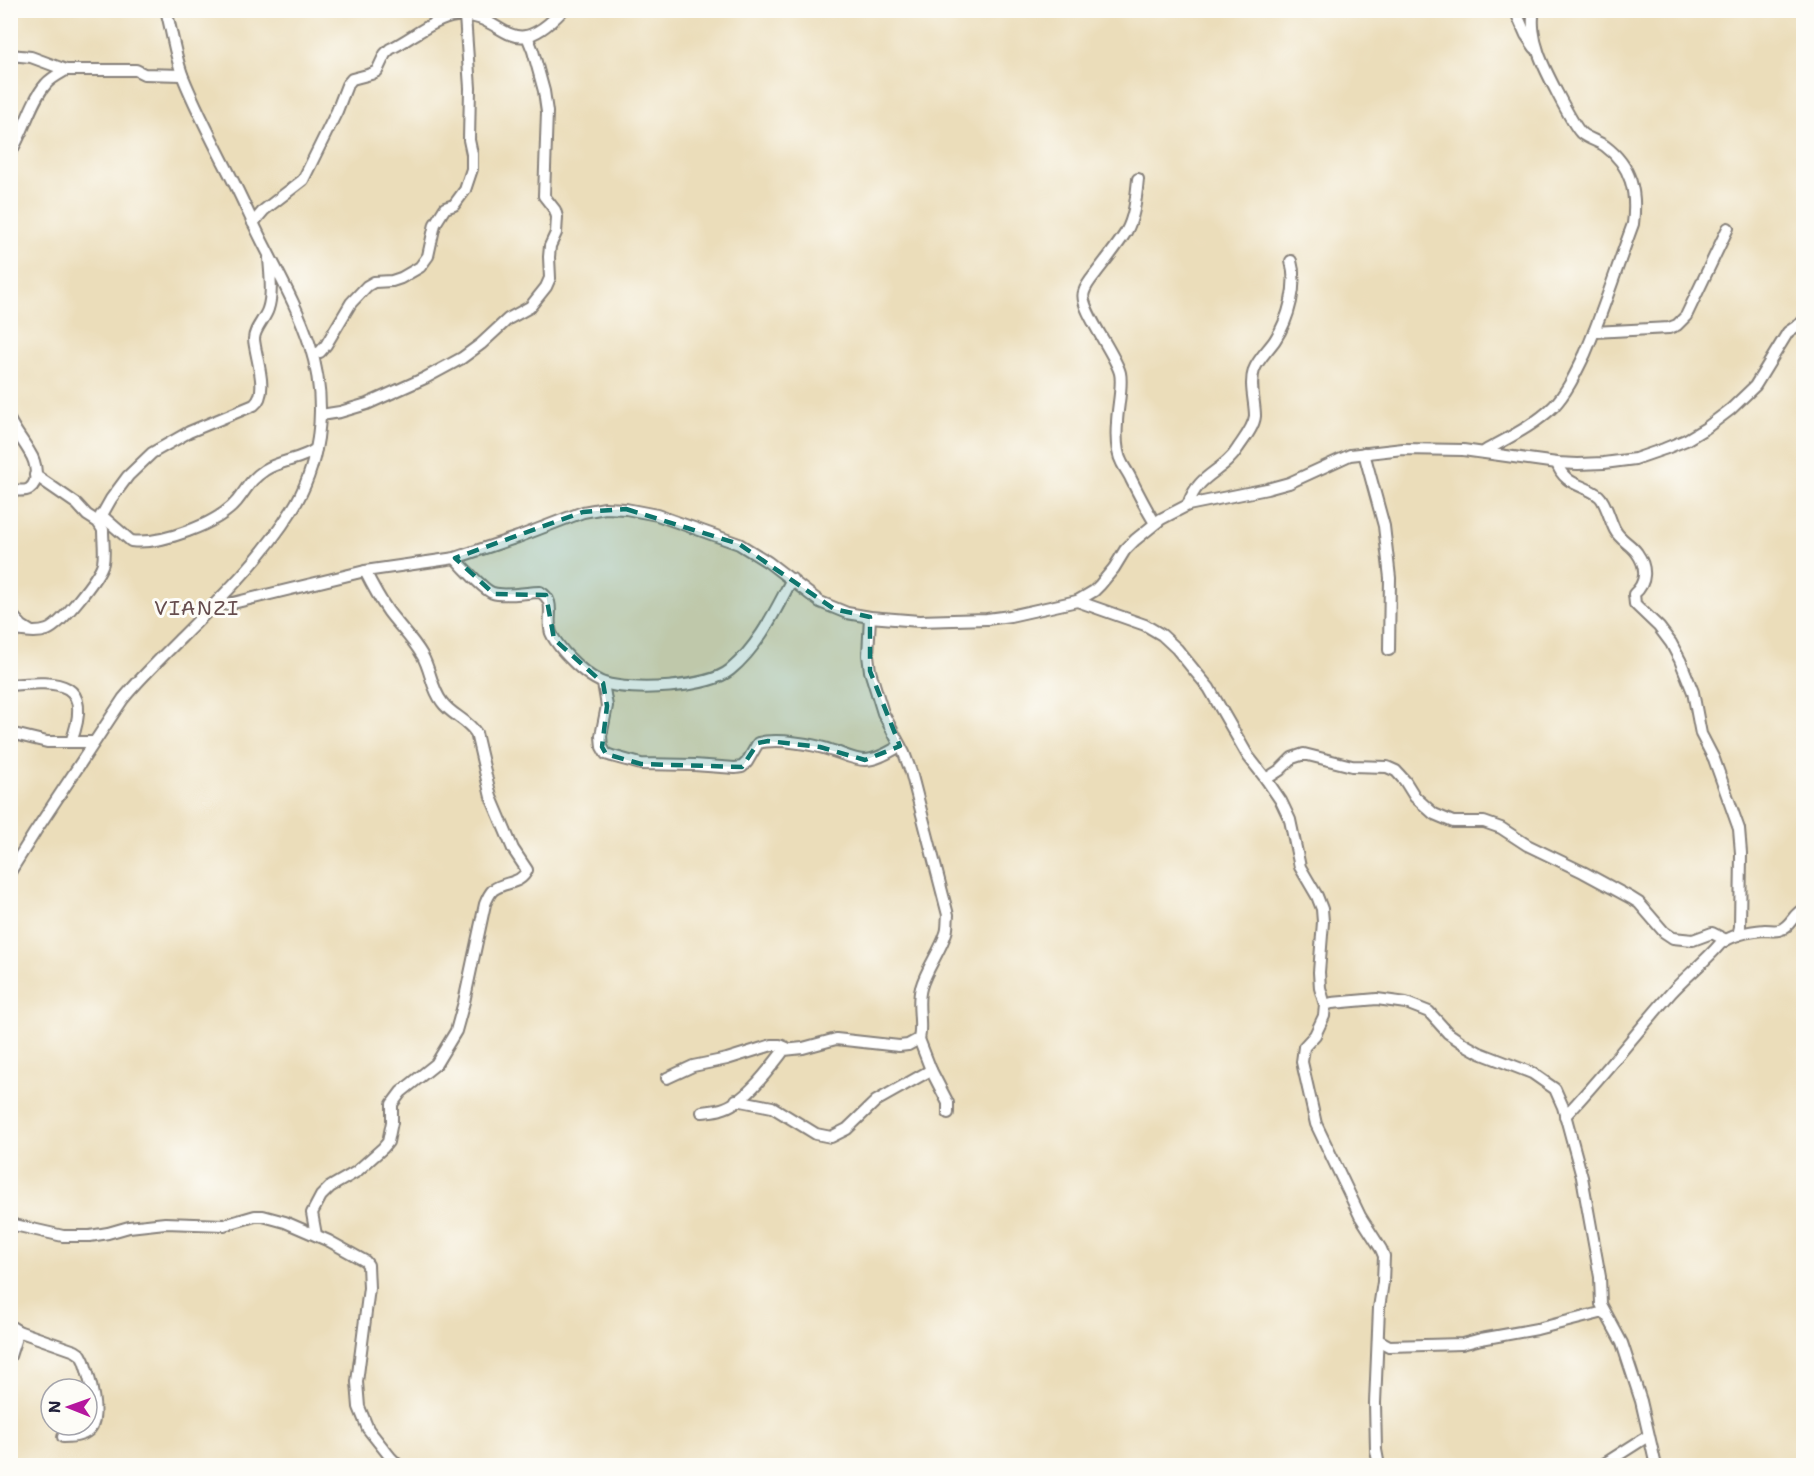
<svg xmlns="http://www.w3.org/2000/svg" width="1814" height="1476" viewBox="0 0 1814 1476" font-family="'Shantell Sans',sans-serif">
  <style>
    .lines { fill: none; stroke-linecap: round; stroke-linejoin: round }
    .minor-casing { stroke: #86807a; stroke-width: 14 }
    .minor { stroke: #fff; stroke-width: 10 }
    .marked { fill: #0f766e; fill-opacity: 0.2; stroke: #0f766e; stroke-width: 4.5; stroke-dasharray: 12 8; stroke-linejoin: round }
    .labels { text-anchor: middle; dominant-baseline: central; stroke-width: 6; stroke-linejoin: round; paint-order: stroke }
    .quarter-label { font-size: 20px; letter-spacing: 1.5px; fill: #654c4d; stroke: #fdfcf7 }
  </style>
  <rect width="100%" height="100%" fill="#fdfcf7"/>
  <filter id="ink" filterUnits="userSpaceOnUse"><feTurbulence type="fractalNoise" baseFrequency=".0167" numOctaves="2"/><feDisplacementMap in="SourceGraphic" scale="12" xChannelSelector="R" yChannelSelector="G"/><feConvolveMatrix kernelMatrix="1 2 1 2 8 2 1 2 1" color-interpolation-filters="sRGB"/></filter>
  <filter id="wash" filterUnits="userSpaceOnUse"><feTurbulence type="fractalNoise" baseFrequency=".008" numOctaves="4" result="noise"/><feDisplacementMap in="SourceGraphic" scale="24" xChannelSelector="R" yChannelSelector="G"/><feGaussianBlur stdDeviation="1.35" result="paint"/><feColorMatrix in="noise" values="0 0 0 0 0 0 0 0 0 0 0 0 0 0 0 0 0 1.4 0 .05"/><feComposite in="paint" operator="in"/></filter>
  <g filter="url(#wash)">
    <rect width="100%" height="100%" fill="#ebddba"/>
  </g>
  <g filter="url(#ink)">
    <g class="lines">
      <g class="minor-casing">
        <g id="minor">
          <path d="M1515,10L1526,35L1535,48"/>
          <path d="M10,55L31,57L66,70H136L144,74L182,75"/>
          <path d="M10,153C24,133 30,102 46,84C51,78 59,74 66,70"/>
          <path d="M1138,179C1136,197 1135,216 1126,232C1118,245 1106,260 1096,273C1092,278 1086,285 1084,292C1078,307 1115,353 1120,373C1123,385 1117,410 1117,423C1116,436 1116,452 1122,463C1125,469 1129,474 1131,479C1139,495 1146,509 1155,523"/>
          <path d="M253,223L264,210L303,180L337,111L347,85L352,79L371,74L377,71L385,54L390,49C411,39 433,19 456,16C505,10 508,69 563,10"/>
          <path d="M1594,332L1669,328L1677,325L1686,316L1728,228"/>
          <path d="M313,354L320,352L326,345L351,303L367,286L374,282L392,281L401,278L420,267L428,256L435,224L445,208L454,205L465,190L472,169V154L469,140L470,88L465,16"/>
          <path d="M321,415L340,412L367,404L425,378L462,358L481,344L508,319L530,307L546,287L550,278L549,257L550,246L556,233L557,217L555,210L544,196L547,112L544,91L533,51L527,36"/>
          <path d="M10,421C16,433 24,442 30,453C36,462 40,482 29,489C24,492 16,490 10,490"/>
          <path d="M1485,451C1508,438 1535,425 1554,406C1568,391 1576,372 1585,354C1603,312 1617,267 1633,224C1637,193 1632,166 1605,146C1598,141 1588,139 1581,133C1572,124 1542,65 1538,51C1534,40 1531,22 1534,10"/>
          <path d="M1364,453L1384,526L1390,578L1389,650"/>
          <path d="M1557,463C1564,486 1584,484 1599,496C1606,502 1610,521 1615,530C1620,540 1631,544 1637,553C1647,567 1647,583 1634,594L1635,604L1659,627L1671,643L1680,660L1693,692L1701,734L1714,759L1739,829L1741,853L1740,927L1738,935"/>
          <path d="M1188,505C1198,473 1223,473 1238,448C1244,439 1254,427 1255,416C1255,401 1249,385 1254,370C1258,359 1269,349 1275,340C1289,319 1298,285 1291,261"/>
          <path d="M101,515L131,541C160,545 218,524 237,501C248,487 250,480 265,470C281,460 301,460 316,449"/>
          <path d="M98,522L111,499L128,476L152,453L189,432L254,405C270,393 255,356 254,339C254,329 265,319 268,309C273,294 270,274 269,258"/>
          <path d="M455,558C462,566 485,591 493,593C505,597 527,592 540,592C557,601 546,618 551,633C554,640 560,647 564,652C574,663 590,678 604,683C632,692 708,688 730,670C759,646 775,611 792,579"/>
          <path d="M1077,601L1145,625L1162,635L1177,649L1194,670L1209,688L1248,756L1266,779L1281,801L1290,820L1300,867L1317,896L1322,909L1323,922L1319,972L1320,988L1325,1005L1324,1016L1315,1035L1304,1047L1302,1062L1316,1124L1360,1216L1381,1249L1384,1256L1383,1282L1379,1308L1375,1403L1376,1450L1379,1466"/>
          <path d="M213,606L233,603L365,571L455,558L518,537L583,512L605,508L626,509L657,515L739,544L768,562L820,602L847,613L870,617L919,621L987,619L1010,616L1077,601L1094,591L1100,585L1114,568L1125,550L1135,540L1161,519L1188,505L1267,489L1289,483L1350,455L1403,449L1463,450L1557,463L1578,464L1604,463L1635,459L1664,449L1686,440L1706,428L1731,409L1755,386L1788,332L1804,321"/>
          <path d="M10,613L22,626L30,631"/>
          <path d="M10,629C22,631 36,634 47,630C61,625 99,577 103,563C105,553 103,541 103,530L98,522L87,515L77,504L35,475"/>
          <path d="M603,683L607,706L601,736L602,747L606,754L612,756L641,764L694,765L735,768L742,767L747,762L758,743C777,738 814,744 833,751C843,754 854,760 865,760C877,760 889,752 900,746"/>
          <path d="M10,685C60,680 94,681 71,742"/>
          <path d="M10,733L47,742H94"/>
          <path d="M1266,779L1280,770L1292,758L1304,754L1352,766L1387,767L1396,771L1405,781L1415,797L1434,814L1453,822H1484L1501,828L1527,845L1583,872L1631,898L1639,903L1664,932L1673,938L1693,940L1712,933L1726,940"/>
          <path d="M10,872L35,832L123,699C141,677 162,657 182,637C222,597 262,558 292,510C306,488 314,464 318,438C329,361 295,306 262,241C250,217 240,194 228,171C212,140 196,109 183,77C175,56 172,32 166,10"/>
          <path d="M1325,1005L1332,1003L1377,999L1406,1003L1419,1008L1429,1012L1448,1033L1464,1044L1480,1053L1532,1073L1555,1089L1563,1107L1582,1177L1600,1277L1601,1304L1622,1343L1641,1401L1656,1466"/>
          <path d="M919,1039L931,1070L948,1103V1113"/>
          <path d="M667,1078L693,1066L727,1059L772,1045H780L787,1048"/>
          <path d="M736,1100L772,1107L816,1134L831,1137L847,1129L876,1101L931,1070"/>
          <path d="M702,1112C708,1111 715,1111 721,1109C745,1103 770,1068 784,1050L803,1048L836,1039L899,1046L908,1045L919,1039C923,1022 916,1005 921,988C926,969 940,952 946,933C948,928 947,921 948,915L911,772L904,753L883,713L870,671L868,655L870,617"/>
          <path d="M1565,1116C1602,1077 1635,1034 1671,993C1686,976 1705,962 1720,944C1732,935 1750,931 1765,930C1770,930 1774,931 1779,930C1791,927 1793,913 1804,909"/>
          <path d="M10,1224L63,1236H90L108,1233L129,1227L165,1223L224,1225L255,1216H263L285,1222L329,1241L365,1261L368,1265L369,1288L357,1382L359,1407L368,1429L391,1458L399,1466"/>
          <path d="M316,1235L312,1213L321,1196L330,1187L356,1172L383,1148L388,1142L392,1122V1104L401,1092L436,1064L456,1031L464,1002L485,904C487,899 489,894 493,890C504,881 521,885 527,870L513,849L491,797L476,733C467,719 451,715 442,702C431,688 431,670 422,655C413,639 399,626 388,611C379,598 372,585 365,571"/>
          <path d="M10,1326L18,1331L75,1351L81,1355L84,1361C89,1376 101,1416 90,1429C84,1436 71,1437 63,1437"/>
          <path d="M1378,1340L1389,1346L1462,1344L1481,1339L1537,1329L1604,1312"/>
          <path d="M10,1356L18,1331"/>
          <path d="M10,1461L11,1466"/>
          <path d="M1601,1466L1648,1436"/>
        </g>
      </g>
      <use href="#minor" class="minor"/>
    </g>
  </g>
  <path class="marked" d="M626,509L739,544L834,609L870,617V671L900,746L865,760L820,747L768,741L758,743L742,767L641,764L606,754L602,747L607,706L603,683L554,639L546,595L494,594L455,558L583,512Z"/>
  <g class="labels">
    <g class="quarter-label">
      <text x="197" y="608">VIANZI</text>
    </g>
  </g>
  <rect width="1814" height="1476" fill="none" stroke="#fdfcf7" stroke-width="36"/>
  <g transform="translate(69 1407) rotate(271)"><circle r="28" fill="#fdfcf7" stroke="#a5a5ac" stroke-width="1.5"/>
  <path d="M0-4.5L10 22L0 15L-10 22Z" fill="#b5179e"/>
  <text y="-9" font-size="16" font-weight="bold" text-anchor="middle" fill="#22223b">N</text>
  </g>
</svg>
